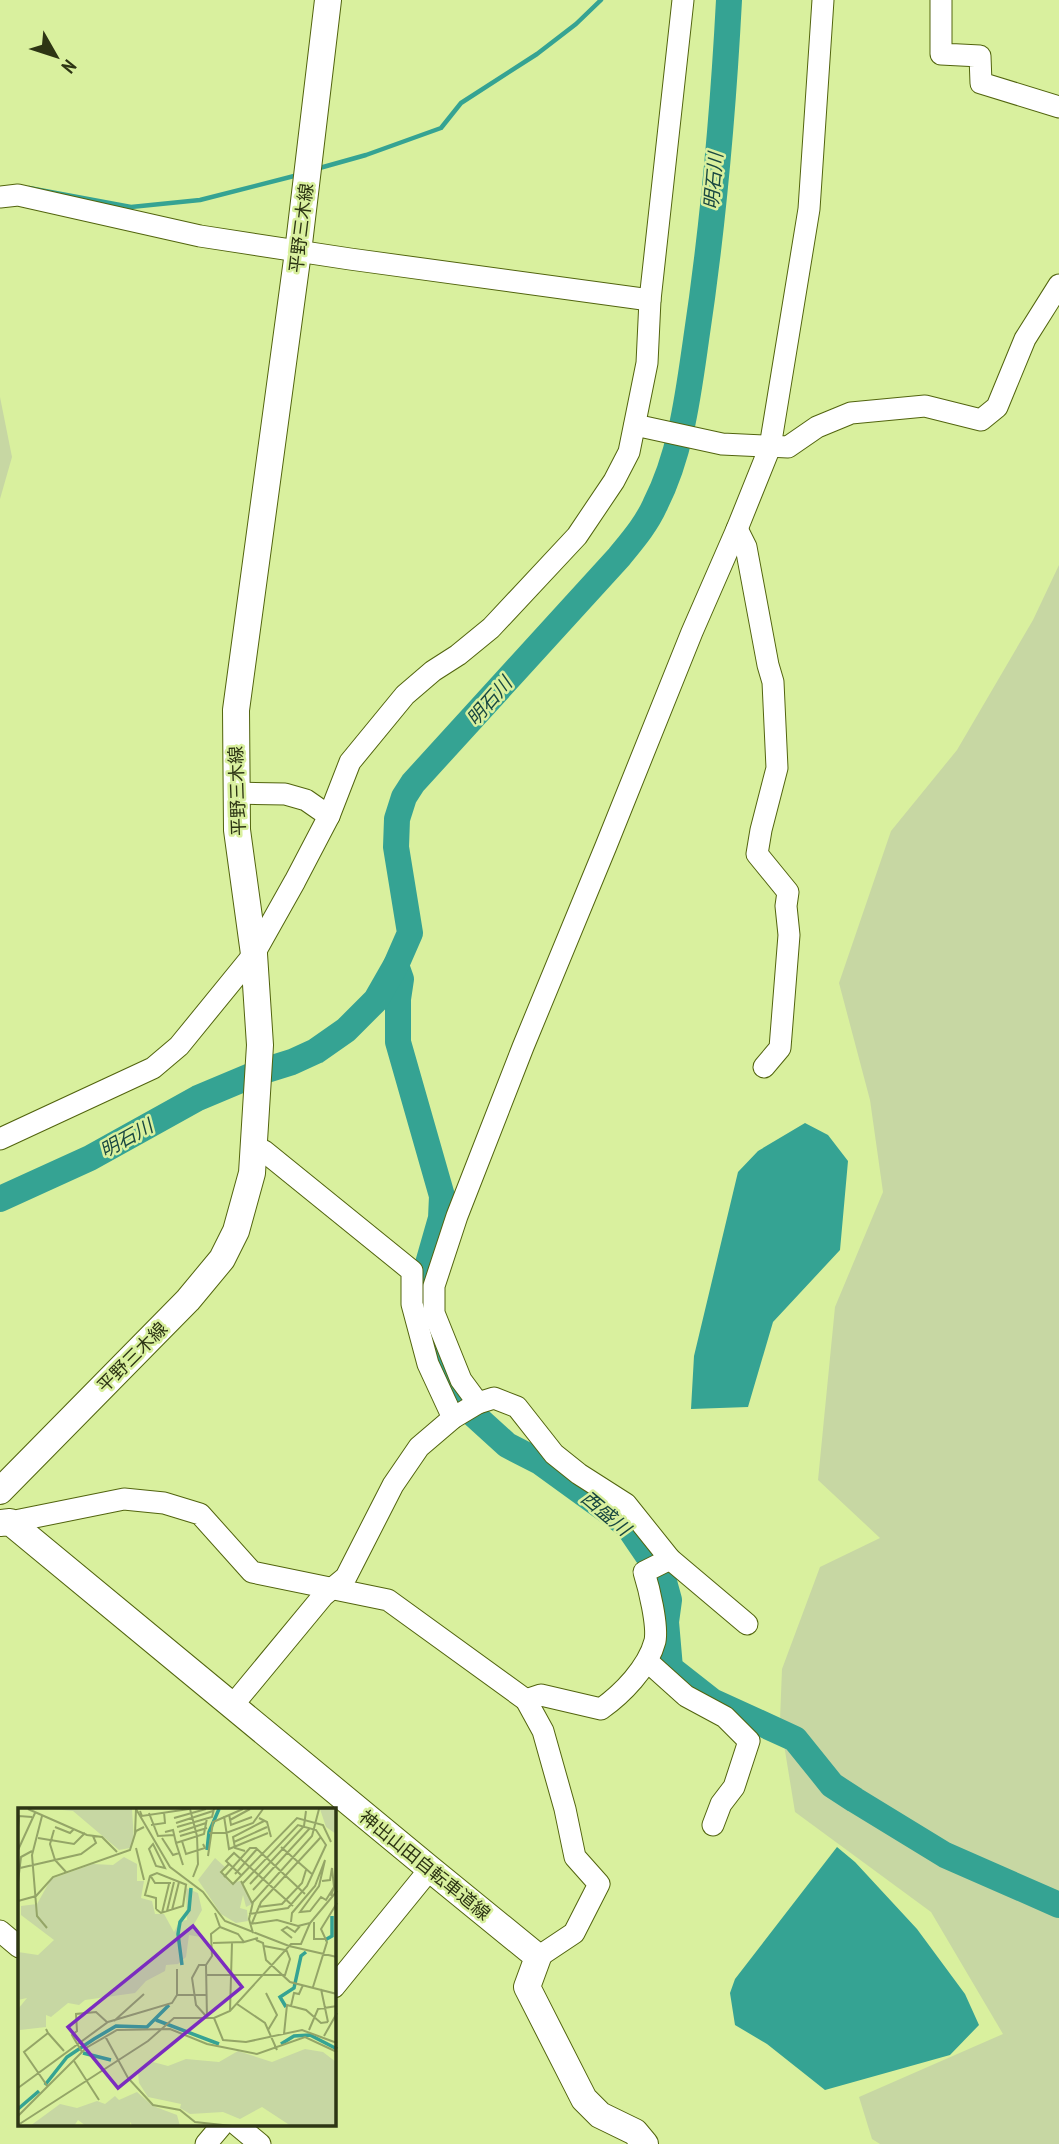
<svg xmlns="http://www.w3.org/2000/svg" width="1059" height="2144" viewBox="0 0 1059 2144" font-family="'PT Sans Narrow','Noto Sans JP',sans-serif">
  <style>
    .green { fill: #c7d7a3 }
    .water { fill: #35a393 }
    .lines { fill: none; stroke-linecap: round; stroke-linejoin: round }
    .stream { stroke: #35a393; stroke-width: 4.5 }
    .river { stroke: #35a393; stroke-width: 26 }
    .minor-casing { stroke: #52640e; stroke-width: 23 }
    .major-casing { stroke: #52640e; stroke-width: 28 }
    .minor { stroke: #fff; stroke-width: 21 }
    .major { stroke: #fff; stroke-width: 26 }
    .labels { text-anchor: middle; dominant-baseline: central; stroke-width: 5; stroke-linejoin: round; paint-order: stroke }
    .street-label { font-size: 18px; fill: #2d3514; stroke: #d9f09e }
    .water-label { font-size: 19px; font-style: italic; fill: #194841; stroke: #d9f09e }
    .inset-river { fill: none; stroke: #35a393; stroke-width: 3.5 }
    .inset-road { fill: none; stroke: #94a567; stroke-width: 2 }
    .view { fill: #7b2cbf; fill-opacity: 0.15; stroke: #7b2cbf; stroke-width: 3.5 }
    .inset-edge { fill: none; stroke: #2d3514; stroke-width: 3.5 }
  </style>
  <rect width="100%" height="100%" fill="#d9f09e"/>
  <g class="green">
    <path d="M0,397L12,457L0,499Z"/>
    <path d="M1059,565V2144H880L872,2139L859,2097L1003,2034L931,1912L795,1812L780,1720L782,1669L820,1567L880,1538L818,1480L835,1307L883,1192L870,1100L839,983L891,831L957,750L1033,620Z"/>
  </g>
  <g class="water">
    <path d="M805,1123L828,1135L848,1161L840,1250L773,1322L748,1407L691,1409L694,1356L738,1172L758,1151Z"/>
    <path d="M837,1847L855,1862L917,1929L965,1994L979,2025L950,2055L825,2090L767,2044L735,2025L730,1993L735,1979Z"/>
  </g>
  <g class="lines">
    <g class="stream">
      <path d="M316,169L366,155L441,128L461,103L537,54L576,24L601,0"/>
      <path d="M29,188L131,207L200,200L298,175"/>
    </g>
    <g class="river">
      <path d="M396,965L401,979L398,999V1042L442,1196L441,1218L421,1288L424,1316L442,1365L463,1405L507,1445L540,1462L627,1525L663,1578L669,1600L666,1622L670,1668L712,1701L795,1739L832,1785L855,1800L945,1855L1059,1905"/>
      <path d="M0,1199L90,1158L198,1098L260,1072L292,1062L316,1051L346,1030L376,1000L396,965L410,933L396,847L397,819L404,797L413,783L619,557C632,541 646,525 655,505C681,454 688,396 696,340C713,227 723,114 729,0"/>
    </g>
    <g class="minor-casing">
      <g id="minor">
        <path d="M941,0V54L980,56L981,83L1059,107"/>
        <path d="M0,197L18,195L200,236L350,259L650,300"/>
        <path d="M635,425L722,444L788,447L817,427L851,413L925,406L981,420L997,407L1025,339L1059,285"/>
        <path d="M737,529L746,547L768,665L773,682L777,768L761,830L757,854L788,892L786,906L789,935L780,1048L764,1067"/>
        <path d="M235,793L285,794L306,800L329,816"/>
        <path d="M0,1139L153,1068L179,1046L254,954L295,881L329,816L350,762L405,695L433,671L458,655L491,628L577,536L614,481L629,452L647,363L650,300L683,0"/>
        <path d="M254,1147L264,1151L412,1271V1304L428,1364L453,1418"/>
        <path d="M478,1403L461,1380L434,1313V1286L457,1216L523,1047L606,846L692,632L737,529L770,447L809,209L823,0"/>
        <path d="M10,1522L124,1499L164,1503L200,1514L252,1572L388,1600L526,1700L543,1731L565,1809L575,1857L599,1884L574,1933L538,1957"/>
        <path d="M647,1661L686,1696L725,1717L749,1741L734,1787L721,1804L713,1825"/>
        <path d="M526,1700L541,1695L601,1709C622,1694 648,1668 655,1641C658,1625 649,1588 644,1572L670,1559"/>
        <path d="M232,1706L323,1596L346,1577L393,1485L419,1447L453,1418L478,1403L494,1398L517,1407L554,1454L579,1474L626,1504L670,1559L747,1624"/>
        <path d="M0,1931L19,1947"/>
        <path d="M334,1987L430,1869"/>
        <path d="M237,2125L260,2144"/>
        <path d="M206,2144L222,2125"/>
      </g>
    </g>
    <g class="major-casing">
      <g id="major">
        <path d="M0,1491L188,1300L222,1259L236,1231L252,1173L260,1045L254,954L237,830L236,710L298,252L328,0"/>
        <path d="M0,1523L10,1522L430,1869L538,1957L527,1987L584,2099L600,2115L635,2132L645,2144"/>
      </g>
    </g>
    <use href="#minor" class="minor"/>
    <use href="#major" class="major"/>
  </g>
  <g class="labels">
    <g class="street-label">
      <text transform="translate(301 228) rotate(-83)">平野三木線</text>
      <text transform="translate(237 791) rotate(-92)">平野三木線</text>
      <text transform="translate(132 1357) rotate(-45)">平野三木線</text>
      <text transform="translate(425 1865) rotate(39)">神出山田自転車道線</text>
    </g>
    <g class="water-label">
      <text transform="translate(713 181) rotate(-85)">明石川</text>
      <text transform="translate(489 701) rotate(-49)">明石川</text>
      <text transform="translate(126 1138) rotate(-29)">明石川</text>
      <text transform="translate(606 1513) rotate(40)">西盛川</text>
    </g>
  </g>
  <g transform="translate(18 1808)">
    <rect width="318" height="318" fill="#d9f09e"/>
    <path d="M34,1H114L116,33L112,40L101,42L55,3ZM302,1H318V26L308,19ZM106,49L119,56V73H126L123,90L134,93L137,106H146L156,124L162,113L169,112L168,80L180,85L184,102L175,118L183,129L171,127L168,149L160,156L148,157L147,163L128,173L117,185L67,192L61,197L50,195L33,209L28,207V219L2,222L0,201L9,190L0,192V144L20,147L36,132L3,107V98L19,96L33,71L75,56L95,57ZM197,50L207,59L202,63L212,75L222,73L234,96L228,99L225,87L222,100L229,102L230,113L218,115L203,106L180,72ZM287,241L305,244L318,254V318H273L244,299L222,311L205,304L172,306L162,300L163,296L130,289L121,275L120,265L135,254L150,258L168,251L201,254L220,243L254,254ZM119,284L135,298L159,307L162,318H115L112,314V318H68L60,312L56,318H12L42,296L59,300L79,293L87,296L97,288L101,292Z" fill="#c7d7a3"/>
    <path class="inset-river" d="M189,42L191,24L201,1M307,132L314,128V108M164,157L160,126L162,114L171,102L173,80M268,199L262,189L276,180L283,148L288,144M138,212L201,236M263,236L276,228L292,227L319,241M65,245L93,252M27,277L49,249L76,231L98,218L129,219L151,197M0,301L21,283"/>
    <path class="inset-road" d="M10,1L69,27L84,29L99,44M118,1L152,59L185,84L207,113L271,138L319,149M172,1L179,28L180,56L175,69M122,3L124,8L171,1M131,5L140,28L156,27M211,6L213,17L234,9M24,8L14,47L19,108L29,120M206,8L211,41L250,25M156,10L188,1M241,10L249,14L253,29M212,12L232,1M158,15L195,3M133,17L147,15L146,4M0,19L1,8L14,9M37,19L52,25L56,21M159,19L194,9L196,1M36,22L32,36L37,52L48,64M147,24L155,22L158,35L186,26L189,10M161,24L188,15M191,25H208L235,15L245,1M117,26L118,1M162,28L189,20M20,30L56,36L67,25M144,30L155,47L161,45M164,33L168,46L187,40L185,36M216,34L249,19M158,35L165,57M135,36L147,60L138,58L131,41ZM263,39L295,67M118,40L126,72M0,42L17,5M227,43L217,40L215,29L246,13M190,48L195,14L225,1M211,56L203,64L215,76L279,10L305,17L313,34M2,60L63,46L78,35L75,28M217,66L239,41M132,67L137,75H153M223,67L208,53L216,45L275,98M132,68L139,65L169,77M132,68L127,87L138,90V101M206,69L232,40H238L287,86M223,73L234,95M304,73L312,72L314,60L316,79M0,74L3,49L14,43M225,75L280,17L298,22L308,37L289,78L270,100L231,106M232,76L286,18L288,3M235,82L292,20M0,93L18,88L35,69L112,42L118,23L126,19M240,99L264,96L284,75L288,62M138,101L143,105L165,98L168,77M154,102L161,74M149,103L156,74M144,105L151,76M273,114L274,105L297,78L307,52L301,78L282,104L292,103L303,89L308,92L316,79L313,88M296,114V131H308M234,115L243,94L303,29M232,116L259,112L280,118L292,115M202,119L220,126L226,134L240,130M235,125L231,111L235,94L294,28L301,1M274,130L264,122L269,119L277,124L282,118M238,132L245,135L248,152L272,174L319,186M195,135L226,134M246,138L267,142M188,167H267L272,151L268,141M295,179L309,134L303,121L319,95M303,181L310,214M248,185L259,207L250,222M159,187H188M219,196L247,215L259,242M273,198L276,185L281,186L285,177M212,203L214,135M188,208L178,197L174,170L181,157H188M189,210L188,157L194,148L193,126L202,119L197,105M196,210L205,232L228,234L284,222L319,235M96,213L126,186M28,221L30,225L6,244L30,279M291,222L300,201L319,198M30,225L46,243M266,226L269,197L288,202L303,215L310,214M87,228L110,270L135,297L162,302L177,314L214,318M306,228L319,205M64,244L54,227L59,223L58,206L78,204L90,215M56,253L81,292M0,280L90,214L154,195L159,187V161M0,308L68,240L99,222L152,221L189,236L239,246L287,229L319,244M0,317L130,233L156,210H196L212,203L273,136H283L292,115L319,83"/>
    <path class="view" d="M175,118L224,179L100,280L50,219Z"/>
    <rect width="318" height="318" class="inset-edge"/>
  </g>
  <g transform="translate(56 56) rotate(129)" stroke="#d9f09e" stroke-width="5" paint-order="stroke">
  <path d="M0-5L12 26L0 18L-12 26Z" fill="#2d3514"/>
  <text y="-10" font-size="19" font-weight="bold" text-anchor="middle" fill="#2d3514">N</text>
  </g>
</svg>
